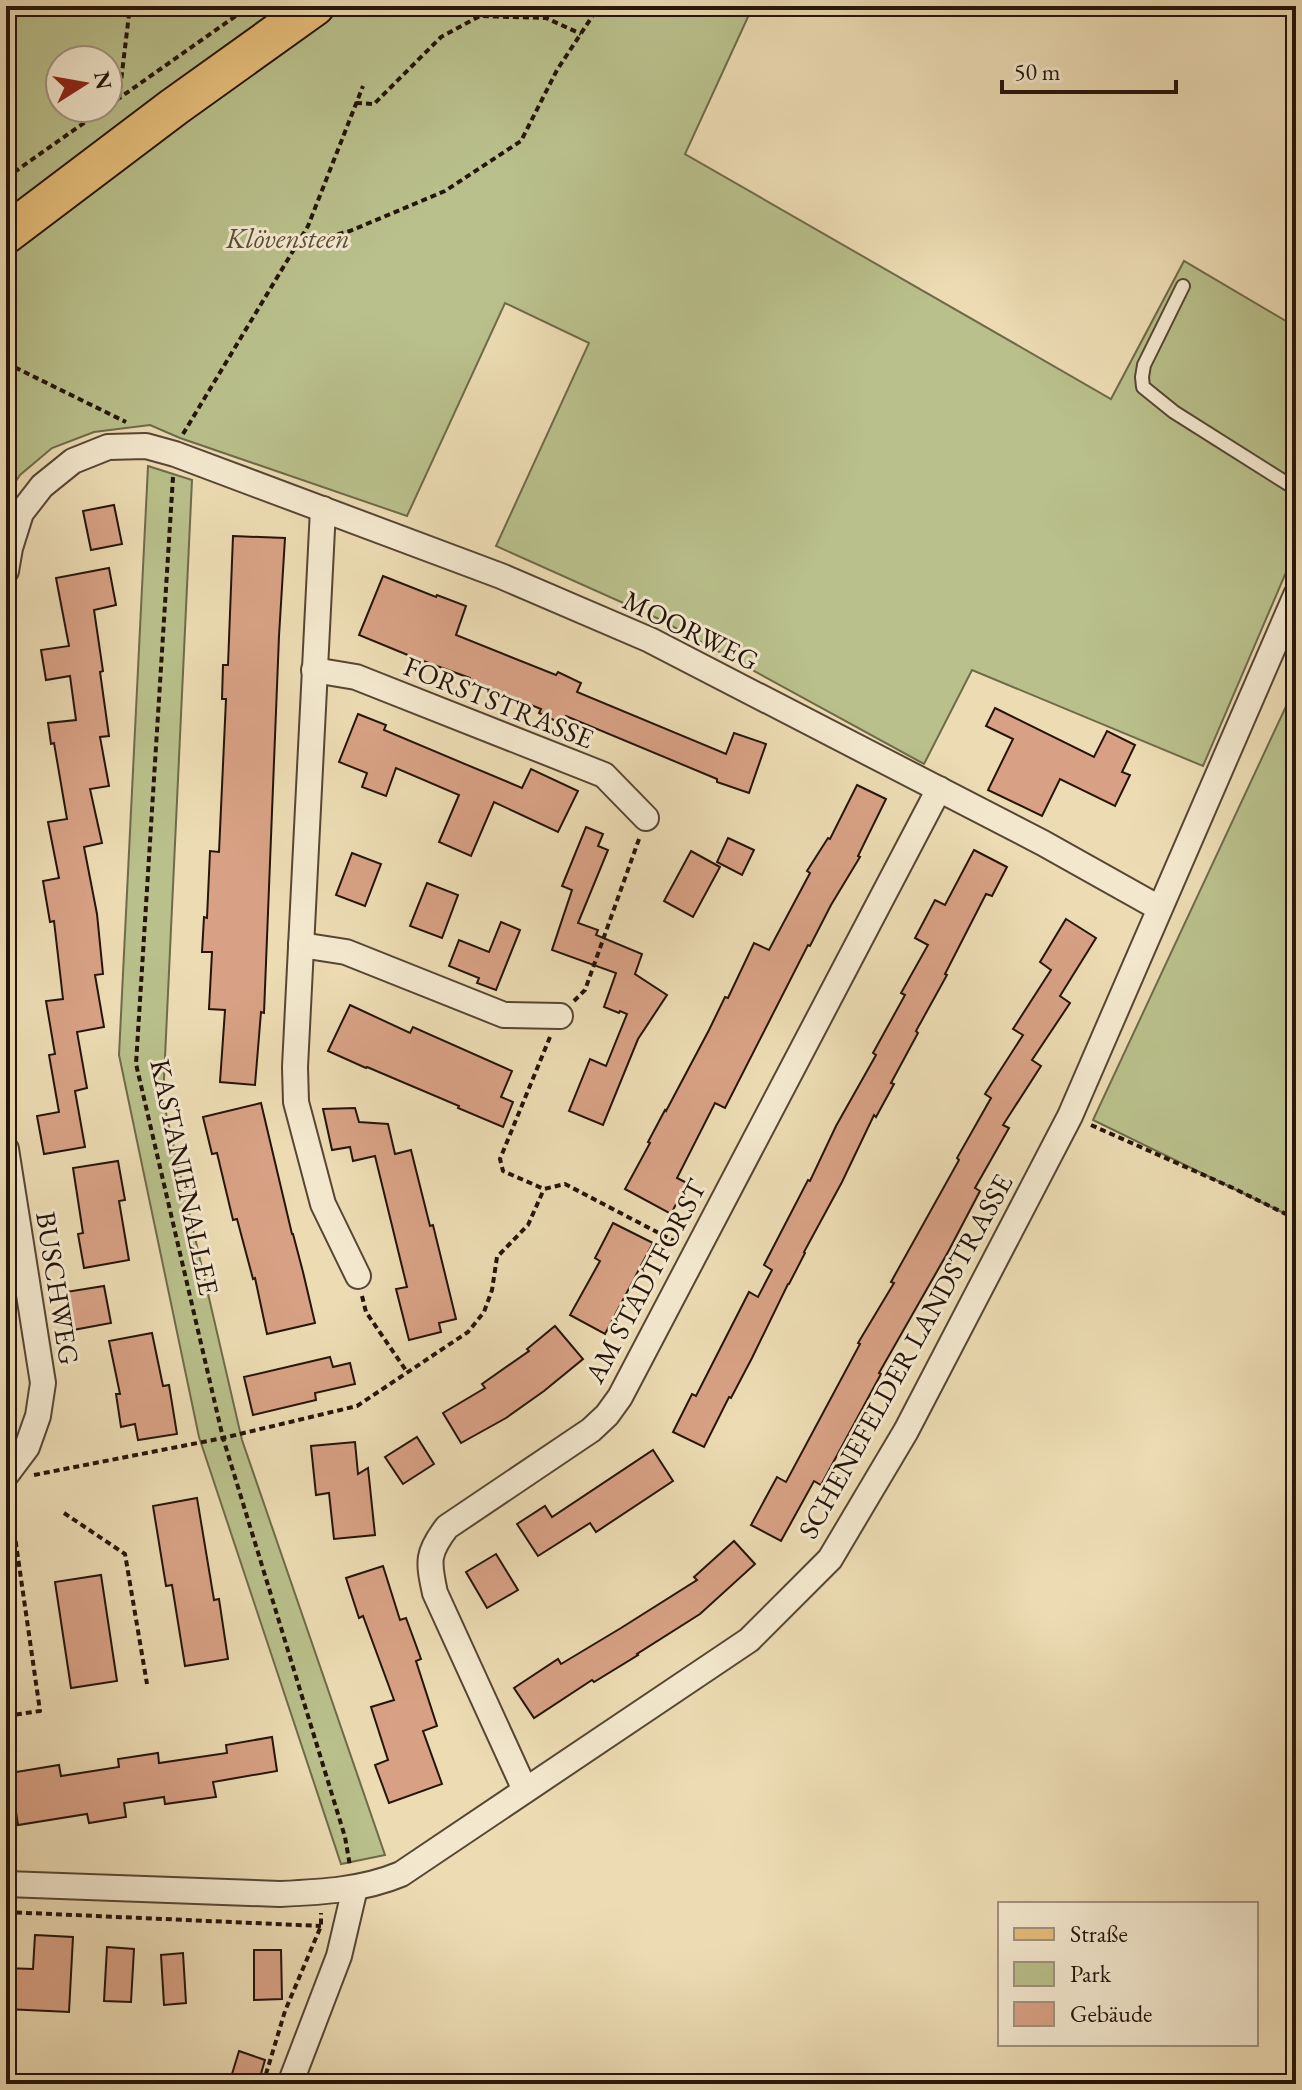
<svg xmlns="http://www.w3.org/2000/svg" width="1302" height="2090" viewBox="0 0 1302 2090" font-family="'EB Garamond',serif">
  <style>
    .green { fill: #b9c08b; stroke: #6f6a4a; stroke-width: 2; fill-rule: evenodd }
    .building { fill: #d8a185; stroke: #25140a; stroke-width: 2 }
    .lines { fill: none; stroke-linecap: round; stroke-linejoin: round }
    .service-casing { stroke: #574634; stroke-width: 16 }
    .minor-casing { stroke: #574634; stroke-width: 28 }
    .primary-casing { stroke: #25140a; stroke-width: 42 }
    .path { stroke: #25140a; stroke-width: 4; stroke-dasharray: 6 4; stroke-linecap: butt }
    .service { stroke: #f3e8ce; stroke-width: 12 }
    .minor { stroke: #f3e8ce; stroke-width: 24 }
    .primary { stroke: #e6be7a; stroke-width: 38 }
    .labels { text-anchor: middle; dominant-baseline: central; stroke-width: 6; stroke-linejoin: round; paint-order: stroke }
    .park-label { font-size: 28px; font-style: italic; fill: #595037; stroke: #f3e8ce }
    .street-label { font-size: 28px; fill: #25140a; stroke: #f3e8ce }
  </style>
  <rect width="100%" height="100%" fill="#ecdbb3"/>
  <filter id="stains"><feTurbulence type="fractalNoise" baseFrequency=".0025" numOctaves="4"/><feColorMatrix values="0 0 0 0 .2 0 0 0 0 .09 0 0 0 0 .02 0 0 0 .5 -.17"/></filter>
  <radialGradient id="worn" r=".72"><stop offset=".6" stop-color="#630" stop-opacity="0"/><stop offset="1" stop-color="#630" stop-opacity=".3"/></radialGradient>
  <g class="green">
    <path d="M6,6H753L685,154L1111,399L1184,261L1296,327V549L1203,766L972,670L924,764L659,619L496,546L589,343L505,303L407,516L180,438L150,425L94,432L52,448L20,475L6,496ZM60,60H108V108H60Z"/>
    <path d="M148,466L192,480L163,1100L242,1440L385,1855L341,1864L199,1437L119,1055Z"/>
    <path d="M1296,685V1219L1093,1120Z"/>
  </g>
  <g class="building">
    <path d="M114,505L122,544L91,550L83,511Z"/>
    <path d="M233,536L285,538L279,636L264,1013L261,1012L255,1085L220,1082L225,1010L209,1009L212,952H202L204,917L207,918L210,851L219,852L226,699H222L223,665H228Z"/>
    <path d="M109,568L116,605L94,610L103,671L100,672L109,736L100,737L109,786L90,789L102,843L84,847L97,914L103,974L95,975L104,1027L77,1032L87,1088L75,1091L85,1147L44,1154L37,1116L59,1112L49,1055L55,1054L46,1001L63,999L54,921L50,922L43,881L59,878L48,822L67,819L54,743L51,744L48,723L76,720L70,676L46,680L41,650L69,646L56,578Z"/>
    <path d="M383,576L436,597L437,595L466,606L456,635L556,675L558,672L581,683L577,692L726,754L734,733L766,744L749,793L717,782V779L566,716L562,724L539,713L541,709L470,680V678L415,658L359,635Z"/>
    <path d="M995,708L1094,757L1107,731L1135,745L1122,772L1130,775L1115,806L1060,779L1042,816L988,790L1013,739L986,726Z"/>
    <path d="M358,714L386,725L384,730L522,788L531,769L578,791L558,832L494,802L471,856L439,842L459,795L396,768L386,796L362,787L367,773L339,762Z"/>
    <path d="M857,785L886,799L858,856L860,857L831,905L810,946L808,945L725,1108L715,1103L677,1178L687,1183L671,1214L625,1189L650,1143L648,1142L665,1110L666,1111L709,1030L725,997L728,998L754,943L769,950L810,873L807,871L828,838L830,839Z"/>
    <path d="M586,827L603,834L598,846L608,850L578,923L598,930L596,935L642,954L635,974L667,995L638,1039L603,1125L569,1111L590,1059L606,1066L627,1014L620,1011L619,1013L604,1007L616,973L552,950L572,890L562,886Z"/>
    <path d="M728,838L754,850L742,875L717,862Z"/>
    <path d="M974,850L1007,867L992,896L986,894L945,974L947,975L916,1031L918,1033L891,1083L894,1084L876,1117L874,1115L842,1182L804,1252L805,1253L789,1284H788L752,1358L731,1398L729,1397L704,1447L673,1432L692,1394L696,1396L749,1292L758,1297L772,1270L764,1265L808,1180L810,1181L836,1126L876,1055L873,1053L905,995L901,993L928,945L915,938L935,900L945,905Z"/>
    <path d="M691,851L720,867L693,917L664,901Z"/>
    <path d="M352,853L381,864L365,906L336,895Z"/>
    <path d="M427,883L458,895L442,938L410,926Z"/>
    <path d="M1066,919L1096,938L1060,996L1070,1003L1032,1060L1041,1066L1003,1125L1009,1128L975,1188L980,1191L948,1252L879,1373L881,1374L821,1485L814,1481L781,1541L751,1525L777,1477L786,1482L860,1344L858,1343L894,1283L891,1282L959,1160L957,1158L991,1098L985,1094L1023,1035L1013,1029L1051,970L1040,962Z"/>
    <path d="M501,922L520,930L496,990L477,983L479,978L449,966L459,940L489,952Z"/>
    <path d="M350,1005L410,1033L413,1027L512,1071L501,1097L513,1102L503,1127L458,1108L459,1106L367,1067L366,1068L328,1051Z"/>
    <path d="M261,1103L292,1234H293L303,1272L315,1323L267,1334L255,1278L253,1279L237,1219L233,1220L217,1153L212,1154L203,1117Z"/>
    <path d="M355,1108L359,1122L388,1124L395,1154L411,1150L430,1226L433,1225L456,1319L439,1323L441,1332L409,1340L396,1289L407,1287L375,1156L353,1161L350,1147L332,1150L323,1109Z"/>
    <path d="M118,1161L125,1200L119,1201L129,1260L84,1268L78,1234L83,1233L73,1168Z"/>
    <path d="M613,1223L653,1243L605,1334L570,1315L600,1261L595,1258Z"/>
    <path d="M104,1286L111,1323L73,1330L66,1292Z"/>
    <path d="M555,1326L583,1359L544,1391L506,1418L461,1443L443,1413L485,1388L482,1384L529,1351L527,1349Z"/>
    <path d="M152,1333L163,1386L169,1385L177,1434L138,1440L135,1424L121,1427L116,1394H120L109,1341Z"/>
    <path d="M330,1357L333,1367L350,1363L355,1384L315,1393L316,1400L253,1415L244,1377Z"/>
    <path d="M417,1437L434,1464L403,1484L385,1457Z"/>
    <path d="M355,1442L358,1474L368,1468L375,1535L334,1539L329,1493L316,1495L311,1446Z"/>
    <path d="M653,1450L673,1481L596,1532L590,1523L538,1556L517,1524L545,1506L552,1517Z"/>
    <path d="M197,1498L214,1600L219,1599L228,1659L185,1666L172,1585L166,1586L153,1506Z"/>
    <path d="M734,1541L755,1564L700,1614L637,1654L638,1655L594,1682L592,1680L534,1718L514,1688L558,1659L561,1664L621,1628L697,1580L694,1577Z"/>
    <path d="M496,1554L518,1590L487,1608L466,1572Z"/>
    <path d="M383,1566L400,1620L406,1618L421,1659L416,1661L437,1726L423,1731L442,1784L389,1803L375,1765L388,1760L371,1707L394,1700L363,1616L359,1618L346,1578Z"/>
    <path d="M101,1575L117,1681L71,1688L55,1582Z"/>
    <path d="M272,1737L277,1771L213,1782L216,1797L165,1804L164,1797L124,1803L126,1817L89,1823L87,1814L18,1825L10,1773L59,1765L61,1776L119,1767L118,1759L158,1753L159,1763L227,1753L226,1745Z"/>
    <path d="M35,1935L73,1937L69,2012L6,2009V1968L33,1969Z"/>
    <path d="M107,1947L134,1949L131,2002L104,2001Z"/>
    <path d="M254,1950H281L282,1999L254,2000Z"/>
    <path d="M183,1953L186,2003L164,2005L161,1955Z"/>
    <path d="M239,2051L265,2060L258,2084H229Z"/>
  </g>
  <g class="lines">
    <g class="service-casing">
      <path id="service" d="M1183,286L1144,365L1142,377L1143,387L1174,412L1296,489"/>
    </g>
    <g class="minor-casing">
      <g id="minor">
        <path d="M323,509L295,1067L296,1102L323,1204L358,1276"/>
        <path d="M6,571L10,548L21,513L42,486L73,461L108,447L146,446L175,454L501,576L650,640L1043,843L1159,908"/>
        <path d="M314,670L356,677L604,775L646,818"/>
        <path d="M301,945L346,952L504,1015L560,1016"/>
        <path d="M6,1149L43,1383L38,1416L27,1447L6,1475"/>
        <path d="M525,1790L435,1593C428,1561 427,1553 447,1527L591,1430L607,1415L620,1397L939,789"/>
        <path d="M6,1884L280,1894C322,1892 363,1890 401,1874L749,1640L830,1559L906,1431L1070,1116L1296,595"/>
        <path d="M290,2084L339,1956L355,1888"/>
      </g>
    </g>
    <g class="primary-casing">
      <path id="primary" d="M6,234L174,107L315,6"/>
    </g>
    <g class="path">
      <path d="M119,98L130,6"/>
      <path d="M356,103L374,104L441,37L480,16L546,18L581,34"/>
      <path d="M108,106L250,6"/>
      <path d="M6,178L105,108"/>
      <path d="M299,244L350,231L445,191L521,141L557,70L599,6"/>
      <path d="M6,363L126,422"/>
      <path d="M183,434L308,226L363,86"/>
      <path d="M173,477L136,1064L223,1438L345,1837L350,1866"/>
      <path d="M574,1001L585,990L639,839"/>
      <path d="M550,1037L500,1159L503,1171L544,1189L565,1184L676,1242"/>
      <path d="M1091,1125L1233,1188L1296,1219"/>
      <path d="M362,1296L366,1312L407,1372"/>
      <path d="M34,1475L223,1438L357,1406L468,1332L484,1312L492,1290L497,1257L528,1225L544,1189"/>
      <path d="M64,1513L125,1554L147,1684"/>
      <path d="M6,1716L40,1711L9,1495"/>
      <path d="M6,1912L321,1926"/>
      <path d="M263,2084L285,2011L321,1926V1913"/>
    </g>
    <use href="#service" class="service"/>
    <use href="#minor" class="minor"/>
    <use href="#primary" class="primary"/>
  </g>
  <g class="labels">
    <g class="park-label">
      <text x="288" y="238">Klövensteen</text>
    </g>
    <g class="street-label">
      <text transform="translate(691 630) rotate(26)">MOORWEG</text>
      <text transform="translate(499 702) rotate(22)">FORSTSTRASSE</text>
      <text transform="translate(185 1177) rotate(78)">KASTANIENALLEE</text>
      <text transform="translate(645 1281) rotate(-62)">AM STADTFORST</text>
      <text transform="translate(58 1288) rotate(81)">BUSCHWEG</text>
      <text transform="translate(905 1356) rotate(-61)">SCHENEFELDER LANDSTRASSE</text>
    </g>
  </g>
  <rect width="1302" height="2090" fill="none" stroke="#ecdbb3" stroke-width="32"/>
  <rect x="8" y="8" width="1286" height="2074" fill="none" stroke="#25140a" stroke-width="4"/>
  <rect x="16" y="16" width="1270" height="2058" fill="none" stroke="#25140a" stroke-width="2"/>
  <rect x="998" y="1902" width="260" height="144" fill="#f3e8ce" stroke="#a19380" stroke-width="2"/>
  <rect x="1014" y="1928" width="40" height="12" fill="#e6be7a" stroke="#a19380" stroke-width="2"/>
  <text x="1070" y="1942" font-size="24" fill="#25140a">Straße</text>
  <rect x="1014" y="1962" width="40" height="24" fill="#b9c08b" stroke="#a19380" stroke-width="2"/>
  <text x="1070" y="1982" font-size="24" fill="#25140a">Park</text>
  <rect x="1014" y="2002" width="40" height="24" fill="#d8a185" stroke="#a19380" stroke-width="2"/>
  <text x="1070" y="2022" font-size="24" fill="#25140a">Gebäude</text>
  <g transform="translate(84 84) rotate(79)"><circle r="38" fill="#f3e8ce" stroke="#a19380" stroke-width="2"/>
  <path d="M0-6L14 30L0 20L-14 30Z" fill="#8f2418"/>
  <text y="-12" font-size="22" font-weight="bold" text-anchor="middle" fill="#25140a">N</text>
  </g>
  <path d="M1002 80v12h174v-12" fill="none" stroke="#25140a" stroke-width="4"/>
  <text x="1014" y="80" font-size="24" fill="#25140a" stroke="#f3e8ce" stroke-width="6" paint-order="stroke">50 m</text>
  <rect width="100%" height="100%" filter="url(#stains)"/>
  <rect width="100%" height="100%" fill="url(#worn)"/>
</svg>
